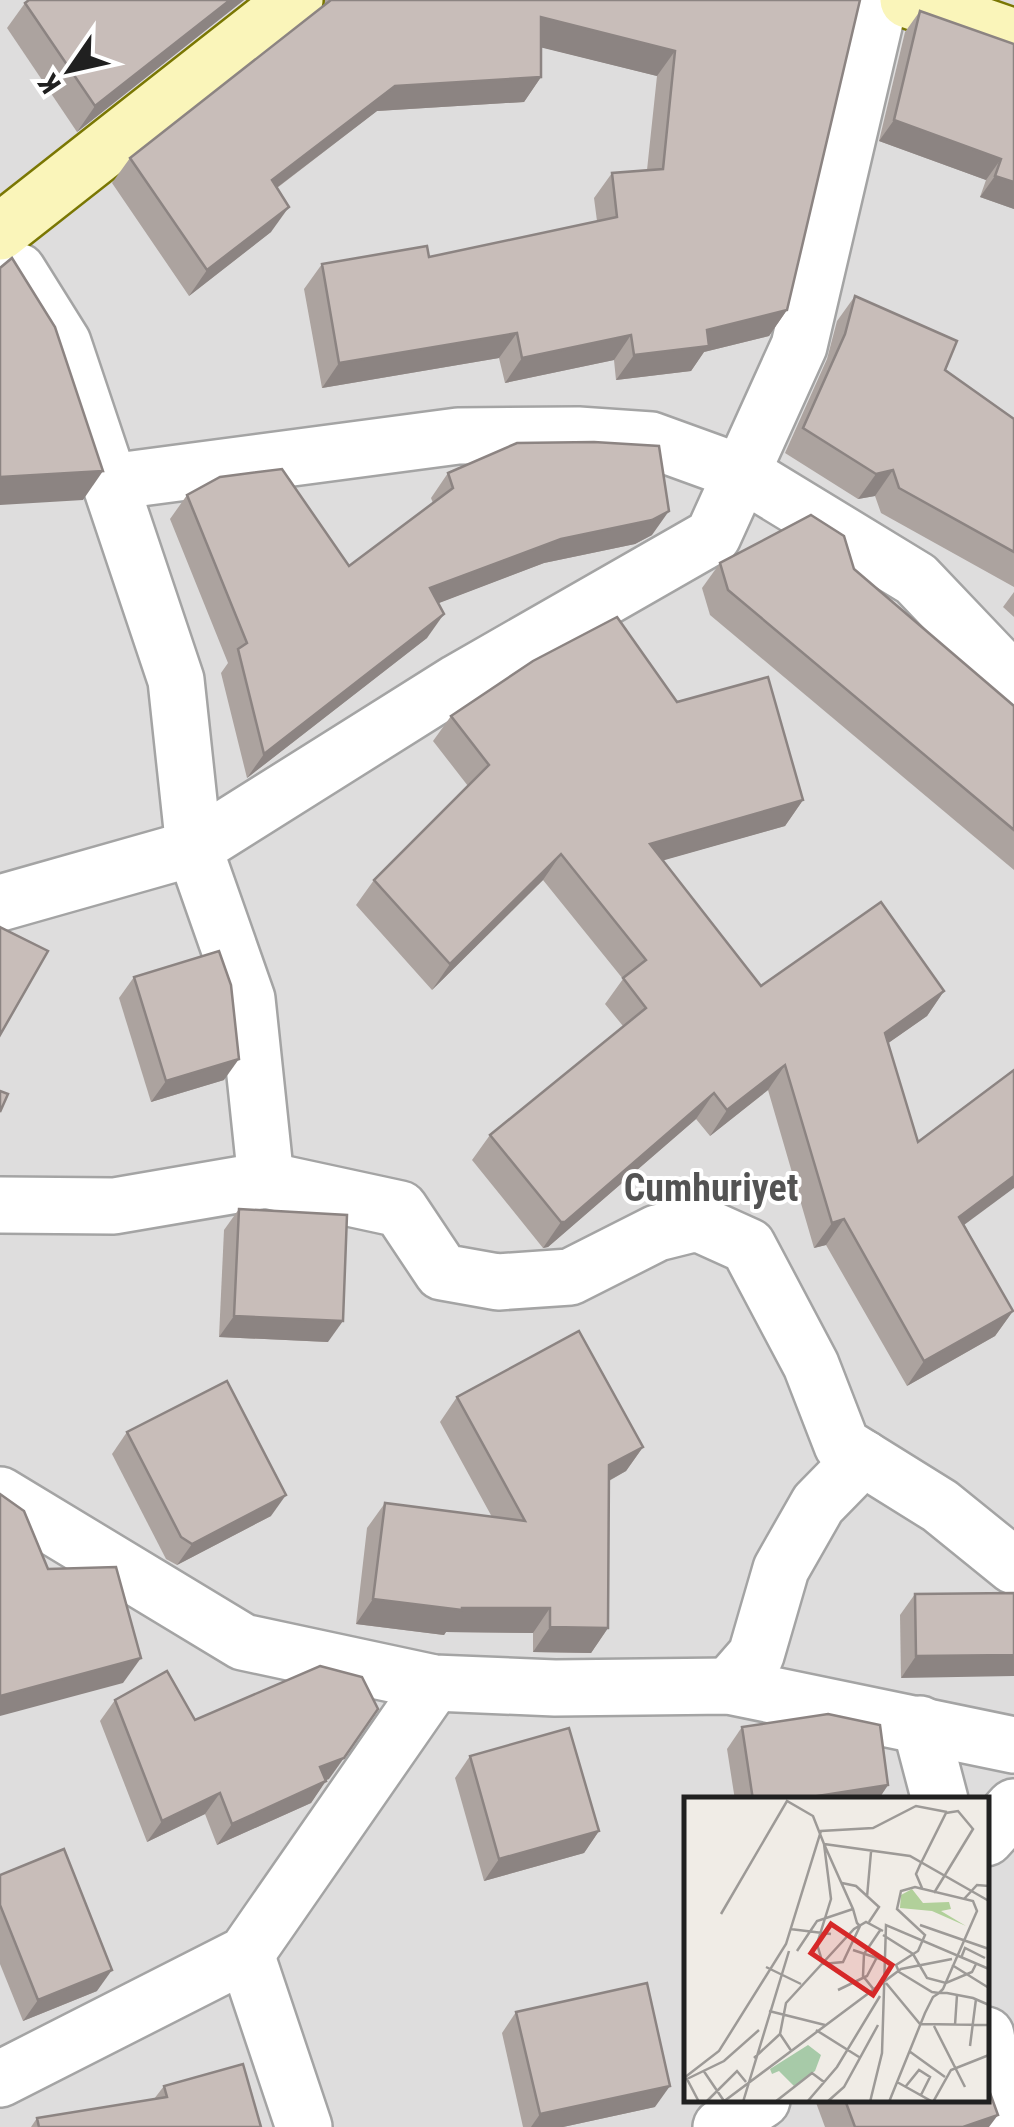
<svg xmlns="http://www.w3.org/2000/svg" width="1014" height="2127" viewBox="0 0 1014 2127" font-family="'Roboto Condensed',sans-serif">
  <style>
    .residential { fill: #dedddd; fill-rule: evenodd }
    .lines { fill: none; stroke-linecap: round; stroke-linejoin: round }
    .street-casing { stroke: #a4a4a4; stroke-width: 60 }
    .secondary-casing { stroke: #7a7703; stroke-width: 60 }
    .street { stroke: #fff; stroke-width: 55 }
    .secondary { stroke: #faf5ba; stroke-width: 55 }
    .wall { fill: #aca39f }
    .shaded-wall { fill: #8c8482 }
    .building { fill: #c8bdb9; stroke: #8c8482; stroke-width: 2.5 }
    .labels { text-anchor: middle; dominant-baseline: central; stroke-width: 8; stroke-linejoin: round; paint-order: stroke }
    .district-label { font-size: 38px; font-weight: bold; fill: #535353; stroke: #fff }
    .inset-road { fill: none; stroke: #9d9a97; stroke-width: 2.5 }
    .view { fill: #d62828; fill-opacity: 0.15; stroke: #d62828; stroke-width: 5 }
    .inset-edge { fill: none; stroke: #202020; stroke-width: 5 }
  </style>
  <rect width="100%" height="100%" fill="#f0ece6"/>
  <path class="residential" d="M0,0H1014V2127H0ZM686,1800H986V2100H686Z"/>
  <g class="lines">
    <g class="street-casing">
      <g id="street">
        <path d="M18,271L63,343L176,680L194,848L247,999L266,1180"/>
        <path d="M110,482L458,436L578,435L651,440L742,473L916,579L1014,682"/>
        <path d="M0,903L194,848L458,682L713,536L799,346L880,0"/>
        <path d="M0,1205L114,1206L266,1180L400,1209L442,1272L498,1282L570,1277L657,1233L697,1223L748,1246L811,1365L842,1445L940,1506L1014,1566"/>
        <path d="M0,1495L243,1642L434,1683L555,1688L729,1686L1014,1745"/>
        <path d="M729,1686L756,1655L781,1569L818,1504L863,1458"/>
        <path d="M920,1724L940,1800"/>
        <path d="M986,1838L1014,1807"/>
        <path d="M246,1954L304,2127"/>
        <path d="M986,2035L1003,2127"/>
        <path d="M0,2079L246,1954L434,1683"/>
        <path d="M721,2127L762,2100"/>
      </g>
    </g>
    <g class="secondary-casing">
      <g id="secondary">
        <path d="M908,0L1014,37"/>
        <path d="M0,232L295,0"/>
      </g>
    </g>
    <use href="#street" class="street"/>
    <use href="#secondary" class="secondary"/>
  </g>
  <g class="wall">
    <path d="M244,0L77,132L7,28L25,3Z"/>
    <path d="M325,0H860L787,310L769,336L704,352L691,371L616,380L614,360L505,383L499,358L322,388L304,289L322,264L429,257L597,221L594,198L612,173L647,170L657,76L541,47V77L524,102L377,111L277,188L271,232L189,296L112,183L130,158L325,5Z"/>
    <path d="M920,11L1014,44V209L980,197L986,180L879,141L905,32Z"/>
    <path d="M855,296L945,370L1014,419V587L881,513L875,496L858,499L785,453L827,359L837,321Z"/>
    <path d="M448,473L652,535L635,544L544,563L438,603L427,638L247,778L221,673L228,663L170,519L187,495L349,566L433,503L431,498Z"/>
    <path d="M720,563L854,569L1014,706V870L710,615L702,588Z"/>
    <path d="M1014,592V617L1003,607Z"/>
    <path d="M677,702L803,800L785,826L663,860L761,986L944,991L927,1016L888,1043L918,1142L1013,1311L995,1336L907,1386L826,1245L814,1248L768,1090L710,1136L696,1119L548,1247L543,1248L472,1160L490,1135L623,1026L605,1004L623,979L543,880L432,990L356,905L374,880L468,786L433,741L451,716Z"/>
    <path d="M134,977L224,1080L151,1102L119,998Z"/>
    <path d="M239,1209L328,1342L219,1337L224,1230Z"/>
    <path d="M457,1397L643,1447L626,1471L609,1481L608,1628L591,1653L533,1652V1633L446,1632L444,1635L356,1624L367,1528L385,1503L492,1517L440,1422Z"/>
    <path d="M127,1432L271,1516L177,1565L166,1559L112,1454Z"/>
    <path d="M1014,1593L901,1678L900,1615L915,1594Z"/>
    <path d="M115,1700L195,1720L329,1779L326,1780L311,1803L217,1845L205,1814L147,1842L100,1721Z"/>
    <path d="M742,1727L888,1785L878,1800H735L727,1749Z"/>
    <path d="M470,1756L599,1831L584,1853L484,1881L455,1778Z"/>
    <path d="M0,1875L97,1991L23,2021L0,1964Z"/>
    <path d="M516,2012L655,2107L563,2127H523L502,2033Z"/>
    <path d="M164,2086L261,2127H31L37,2118L154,2099Z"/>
    <path d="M815,2100H986L989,2127H825Z"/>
  </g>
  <g class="shaded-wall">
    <path d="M230,0H244L77,132L95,106Z"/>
    <path d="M541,17L675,51L657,76L523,43Z"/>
    <path d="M541,77L524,102L377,111L254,205L272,180L395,86Z"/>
    <path d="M894,120L1001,159L986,180L879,141Z"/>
    <path d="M995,176L1014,182V209L980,197Z"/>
    <path d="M289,207L271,232L189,296L207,270Z"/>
    <path d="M787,310L769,336L704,352L691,371L616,380L634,355L707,330Z"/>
    <path d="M517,333L499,358L322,388L339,363Z"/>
    <path d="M631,335L614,360L505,383L522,358Z"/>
    <path d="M893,470L875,496L858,499L876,474Z"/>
    <path d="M103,471L83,500L0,505V477Z"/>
    <path d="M669,511L652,535L635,544L544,563L413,613L430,588L561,539Z"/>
    <path d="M444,614L427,638L247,778L264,754Z"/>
    <path d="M803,800L785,826L633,869L650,844Z"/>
    <path d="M561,854L543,880L432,990L450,964Z"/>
    <path d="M944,991L927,1016L867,1058L885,1033Z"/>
    <path d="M239,1059L224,1080L151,1102L166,1081Z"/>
    <path d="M785,1065L768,1090L710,1136L727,1110Z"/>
    <path d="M714,1093L696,1119L548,1247L543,1248L561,1222Z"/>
    <path d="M1014,1176V1188L941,1242L959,1217Z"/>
    <path d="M844,1219L826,1245L814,1248L832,1223Z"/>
    <path d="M1013,1311L995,1336L907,1386L924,1361Z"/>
    <path d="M234,1316L343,1321L328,1342L219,1337Z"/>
    <path d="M643,1447L626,1471L592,1490L609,1465Z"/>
    <path d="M286,1495L271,1516L177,1565L192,1544Z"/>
    <path d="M373,1599L462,1608H550L533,1633L446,1632L444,1635L356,1624Z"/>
    <path d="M550,1627L608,1628L591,1653L533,1652Z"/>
    <path d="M1014,1655V1676L901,1678L916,1656Z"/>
    <path d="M141,1658L123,1683L0,1716V1696Z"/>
    <path d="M344,1758L329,1779L305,1788L320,1767Z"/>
    <path d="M326,1781L311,1803L217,1845L232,1824Z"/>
    <path d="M888,1785L878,1800H792Z"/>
    <path d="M220,1793L205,1814L147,1842L162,1821Z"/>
    <path d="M599,1831L584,1853L484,1881L499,1859Z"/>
    <path d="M112,1970L97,1991L23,2021L38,2000Z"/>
    <path d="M670,2086L655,2107L563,2127H531L540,2114Z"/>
    <path d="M998,2115L989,2127H963Z"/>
  </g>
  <g class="building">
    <path d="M29,0H230L95,106L25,3Z"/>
    <path d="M331,0H860L787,310L707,330L709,346L634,355L631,335L522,358L517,333L339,363L322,264L427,246L429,257L617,217L612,173L663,169L675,51L541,17V77L395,86L272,180L289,207L207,270L130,158Z"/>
    <path d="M920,11L1014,44V182L995,176L1001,159L894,120Z"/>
    <path d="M12,258L55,327L103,471L0,477V268Z"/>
    <path d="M855,296L957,341L945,370L1014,419V552L899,488L893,470L876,474L803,428L845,334Z"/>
    <path d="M594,442L659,446L669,511L652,520L561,539L430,588L444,614L264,754L238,649L247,643L187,495L220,477L282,469L349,566L453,488L448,473L517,443Z"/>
    <path d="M811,515L844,536L854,569L1014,706V830L728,590L720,563Z"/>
    <path d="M617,617L677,702L768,677L803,800L650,844L761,986L881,902L944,991L885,1033L918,1142L1014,1070V1176L959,1217L1013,1311L924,1361L844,1219L832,1223L785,1065L727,1110L714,1093L565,1222H561L490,1135L646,1008L623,978L646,960L561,854L450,964L374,880L489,765L451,716L533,661Z"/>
    <path d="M0,927L48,951L0,1035Z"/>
    <path d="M219,951L231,985L239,1059L166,1081L134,977Z"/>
    <path d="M0,1091L8,1094L0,1112Z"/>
    <path d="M239,1209L347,1215L343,1321L234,1316Z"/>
    <path d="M579,1331L643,1447L609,1465L608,1628L550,1627V1608H462V1610L373,1599L385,1503L525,1521L457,1397Z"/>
    <path d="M227,1381L286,1495L192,1544L181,1537L127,1432Z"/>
    <path d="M0,1494L24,1511L48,1569L116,1567L141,1658L0,1696Z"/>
    <path d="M1014,1593V1655L916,1656L915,1594Z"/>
    <path d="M320,1666L362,1677L378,1709L344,1758L320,1767L326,1781L232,1824L220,1793L162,1821L115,1700L167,1671L195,1720Z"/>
    <path d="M828,1714L880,1725L888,1785L792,1800H753L742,1727Z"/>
    <path d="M569,1728L599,1831L499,1859L470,1756Z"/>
    <path d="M64,1849L112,1970L38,2000L0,1905V1875Z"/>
    <path d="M647,1983L670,2086L540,2114L516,2012Z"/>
    <path d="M243,2064L261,2127H39L37,2118L167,2097L164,2086Z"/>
    <path d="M986,2082L998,2115L963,2127H855L845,2100H986Z"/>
  </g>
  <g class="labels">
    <g class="district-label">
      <text x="711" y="1188">Cumhuriyet</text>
    </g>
  </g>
  <g transform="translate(684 1797)">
    <rect width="305" height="305" fill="#f0ece6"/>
    <path d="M228,92L239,106L265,105L267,112L257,114L282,129L248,114L216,111L217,98Z" fill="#b1d09a"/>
    <path d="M124,248L137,258L131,274L110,289L95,274L88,277L86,272Z" fill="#a7caa8"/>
    <path class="inset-road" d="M158,86L172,89L195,110L185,125M238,91L232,77L236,68L262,16L274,14L289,32L250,96M183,100L187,55M280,102L293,88L305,89M37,117L103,4L129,19L140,47L169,112L173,126L176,129L159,165L139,167L133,147L147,102L140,47L226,59L305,104M236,128L305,152M106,132L147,137M199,138L229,157L243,181L262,186L288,175L292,167M169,153L202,164M113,154L133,124L169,112M277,161L281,151L301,161M268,168L305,191M82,170L117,187M202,186L236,227L305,228M154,193L183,179L192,162M191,194L179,179L180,157L197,132M85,214L141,228M271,228L273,198M250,229L281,290M132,233L175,260M286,249L292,202M225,254L261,280M108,255L96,237L102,206L170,132L182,125L199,134M70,261L96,237M19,273L40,304M0,281L35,254L102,147L137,34L189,31L232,9L263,15M213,285L249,305L267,273L305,258M222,289L235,273L246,280L237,298M15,305L3,282L40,264L75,233M22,305L53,274L62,285M39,305L217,172L268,162M59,305L105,154M91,305L128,276L140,285M123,305L153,270L196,199M143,305L160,290L194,228M186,305L198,256L202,128L305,172M205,305L241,216L249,200L255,196L259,192L293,114L289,104L231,90L217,94L213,112L241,138L234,154L212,168L215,175L248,195L255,196H263L289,201L305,208"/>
    <path class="view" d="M147,127L208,168L189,198L127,156Z"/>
    <rect width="305" height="305" class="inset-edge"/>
  </g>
  <g transform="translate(70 70) rotate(236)" stroke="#ffffff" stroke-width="8" paint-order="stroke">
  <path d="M0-8L18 38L0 25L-18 38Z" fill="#202020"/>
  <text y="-15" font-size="28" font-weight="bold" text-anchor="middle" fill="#202020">K</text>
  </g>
</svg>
